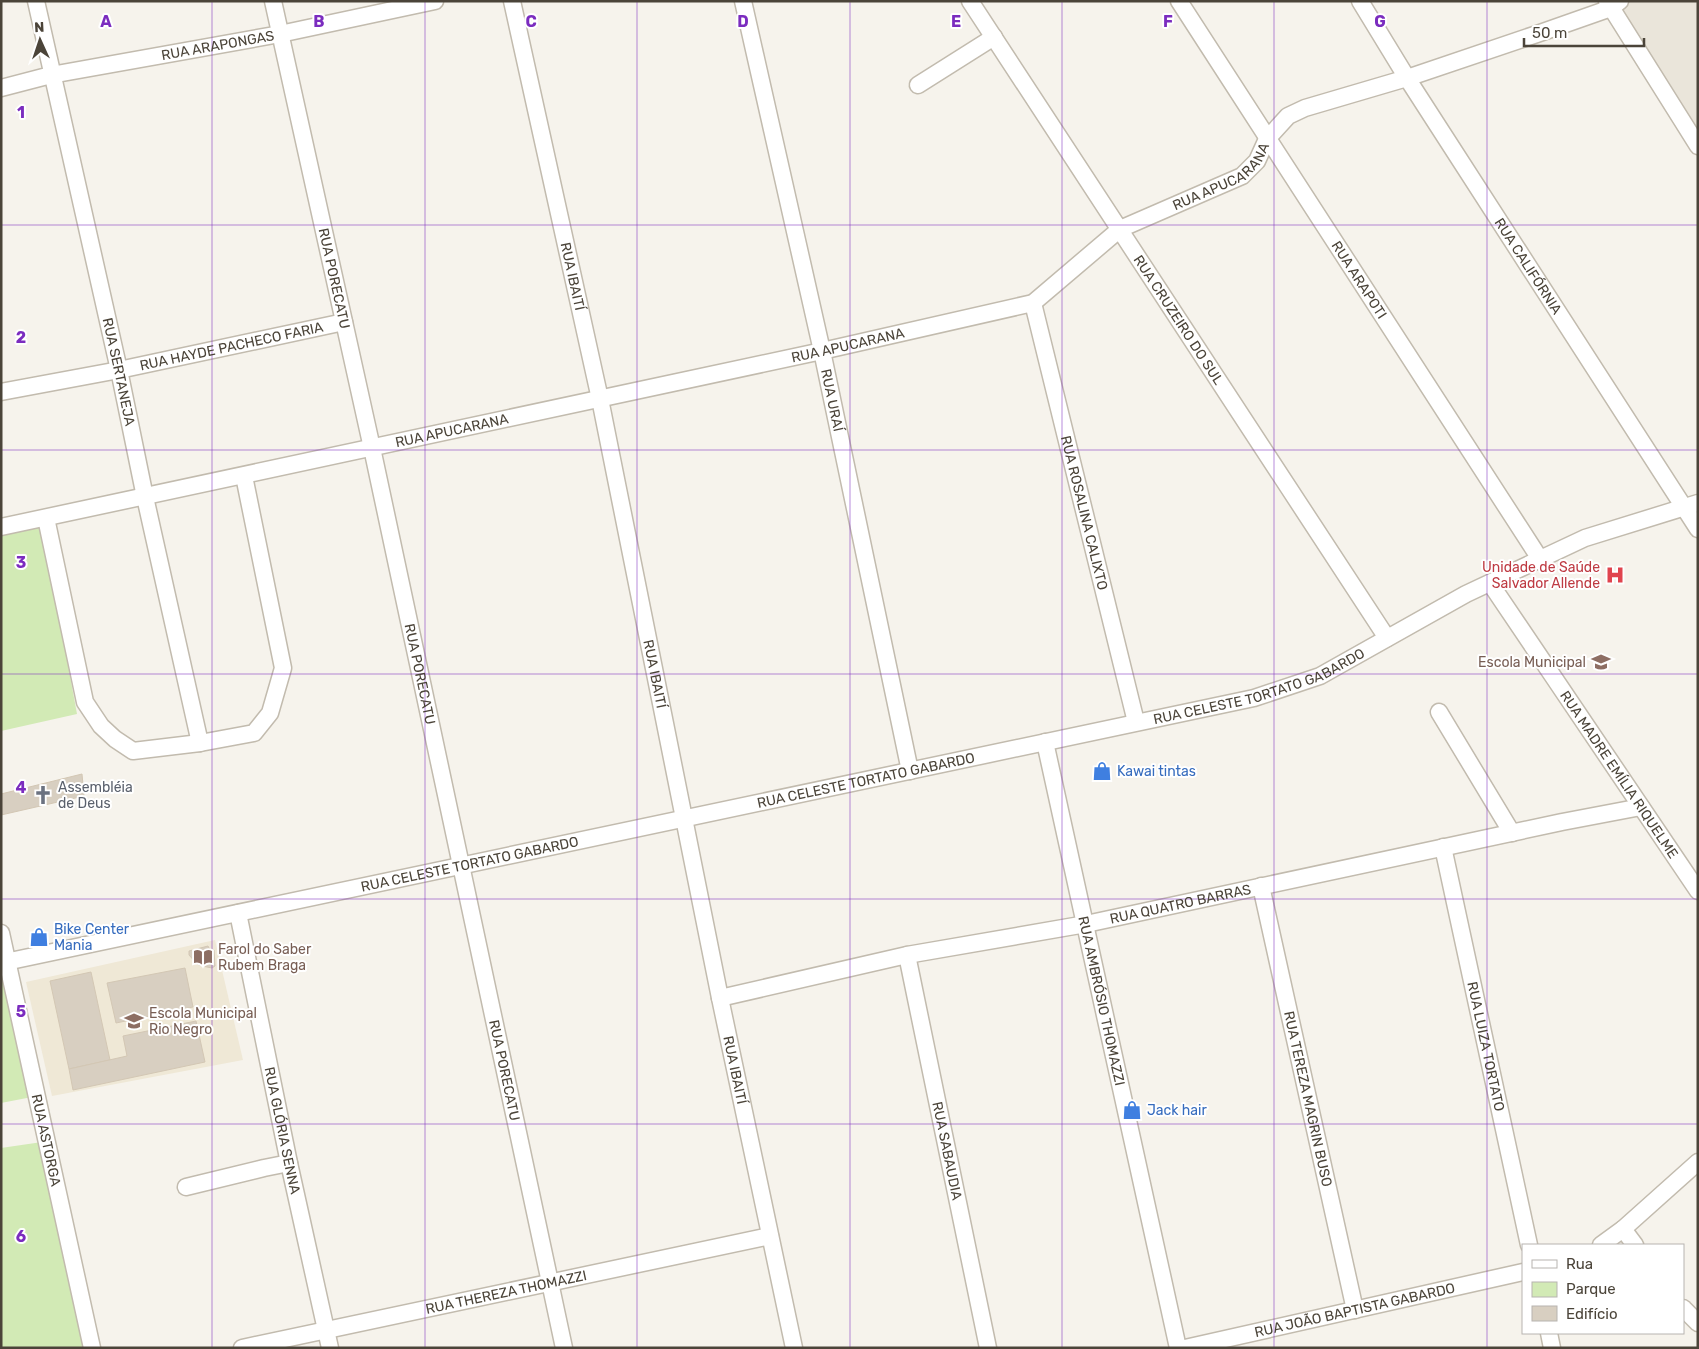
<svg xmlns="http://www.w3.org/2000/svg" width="1699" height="1349" viewBox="0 0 1699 1349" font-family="Rubik,sans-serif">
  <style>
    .residential { fill: #eae5da }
    .education { fill: #efe8d6 }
    .green { fill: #d2eab5 }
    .building { fill: #d8cfc1; stroke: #d3c7b4 }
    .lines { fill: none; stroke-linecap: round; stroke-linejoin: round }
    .minor-casing { stroke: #c2bbae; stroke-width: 19 }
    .minor { stroke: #fff; stroke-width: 16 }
    .grid { fill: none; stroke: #7b2cbf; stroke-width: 1; stroke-opacity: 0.55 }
    .labels { text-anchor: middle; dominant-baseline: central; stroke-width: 4; stroke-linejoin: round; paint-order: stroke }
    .street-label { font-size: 14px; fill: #4b4439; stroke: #fff }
    .health-label { font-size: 14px; fill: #be3a42; stroke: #fff; text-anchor: end }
    .education-label { font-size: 14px; fill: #785e54; stroke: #fff; text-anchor: start }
    .shop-label { font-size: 14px; fill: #366cbe; stroke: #fff; text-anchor: start }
    .worship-label { font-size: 14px; fill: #5b616d; stroke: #fff; text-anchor: start }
    .grid-label { font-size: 16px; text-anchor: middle; font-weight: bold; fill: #7b2cbf; stroke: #fff; stroke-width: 4; stroke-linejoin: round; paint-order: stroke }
  </style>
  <rect width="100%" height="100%" fill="#f6f3ec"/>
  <path class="residential" d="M1600,1H1698V152Z"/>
  <path class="education" d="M215,940L243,1060L52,1096L26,982Z"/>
  <g class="green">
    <path d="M42,524L77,714L1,731V535Z"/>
    <path d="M1,968L32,1097L1,1103Z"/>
    <path d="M42,1142L87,1348H1V1148Z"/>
  </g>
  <g class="building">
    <path d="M82,774L84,796L1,815V794Z"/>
    <path d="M208,946L210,950H214L215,966L212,968L202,966L197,964L189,955V951Z"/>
    <path d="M185,968L193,1007L116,1023L107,983Z"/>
    <path d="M91,972L110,1060L69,1069L50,981Z"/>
    <path d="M196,1021L205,1062L73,1090L69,1069L127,1056L123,1036Z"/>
  </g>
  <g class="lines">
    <g class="minor-casing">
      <g id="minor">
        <path id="s1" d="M36,1L119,370L145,497L200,743"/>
        <path id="s2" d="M273,1L372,448L564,1348"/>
        <path id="s3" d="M512,1L600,399L720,998L794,1348"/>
        <path id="s4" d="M743,1L822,351L910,771"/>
        <path id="s5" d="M970,1L1387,638"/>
        <path id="s6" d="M1179,1L1540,559"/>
        <path id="s7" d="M1360,1L1407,78L1698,529"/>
        <path d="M1607,1L1698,146"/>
        <path d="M918,85L994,37"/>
        <path id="s8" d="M1,88L51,75L280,34L435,1"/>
        <path id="s9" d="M1033,303L1136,722"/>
        <path id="s10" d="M1,392L119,370L344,322"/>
        <path d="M46,518L85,702L101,726L115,739L133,751L200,743L254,733L270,713L283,668L244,476"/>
        <path id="s11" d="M1,527L822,351L1033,303L1120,229L1242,176L1257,161L1267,139L1288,116L1305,108L1407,78L1537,34L1611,8L1620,1"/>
        <path id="s12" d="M1490,583L1698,891"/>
        <path d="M1439,712L1512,833"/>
        <path id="s13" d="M1045,742L1178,1348"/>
        <path id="s14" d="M1443,847L1529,1245"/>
        <path id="s15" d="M1261,886L1355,1310"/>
        <path id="s16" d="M238,913L289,1163L330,1348"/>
        <path id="s17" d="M1,933L92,1348"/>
        <path id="s18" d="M907,955L988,1348"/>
        <path id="s19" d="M1,963L1254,698L1320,676L1466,594L1585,538L1698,503"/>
        <path id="s20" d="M720,998L907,955L1086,924L1562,822L1641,807"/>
        <path d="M186,1187L264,1168L289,1163"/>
        <path d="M1623,1229L1635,1245"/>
        <path d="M1601,1245L1623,1229L1698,1162"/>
        <path d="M1683,1308L1698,1323"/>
        <path d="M1549,1333L1552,1348"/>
        <path id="s21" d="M242,1348L770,1236"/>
        <path id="s22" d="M1185,1348L1523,1272"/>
      </g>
    </g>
    <use href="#minor" class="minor"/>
  </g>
  <path class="grid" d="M212,1V1348M425,1V1348M637,1V1348M850,1V1348M1062,1V1348M1274,1V1348M1487,1V1348M1,225H1698M1,450H1698M1,674H1698M1,899H1698M1,1124H1698"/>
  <defs>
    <g id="hospital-bare" transform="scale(1.5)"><path d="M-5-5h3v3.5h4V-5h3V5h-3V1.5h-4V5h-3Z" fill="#e0444e" stroke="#fff" stroke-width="2.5" paint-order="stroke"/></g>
    <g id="school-bare" transform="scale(1.5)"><path d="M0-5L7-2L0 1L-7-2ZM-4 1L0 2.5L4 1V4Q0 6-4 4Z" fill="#8d6e63" stroke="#fff" stroke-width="2.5" paint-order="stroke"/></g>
    <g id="shop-bare" transform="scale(1.5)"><path d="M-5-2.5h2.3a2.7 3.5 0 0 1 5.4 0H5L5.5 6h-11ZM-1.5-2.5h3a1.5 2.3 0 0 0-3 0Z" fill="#3f7fe0" stroke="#fff" stroke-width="2.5" paint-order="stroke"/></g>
    <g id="church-bare" transform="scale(1.5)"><path d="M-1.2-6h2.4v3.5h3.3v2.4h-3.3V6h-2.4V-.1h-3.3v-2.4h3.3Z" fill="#6b7280" stroke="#fff" stroke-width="2.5" paint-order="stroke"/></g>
    <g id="library-bare" transform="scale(1.5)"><path d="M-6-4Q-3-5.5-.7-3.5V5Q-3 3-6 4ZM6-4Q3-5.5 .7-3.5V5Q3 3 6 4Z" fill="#8d6e63" stroke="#fff" stroke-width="2.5" paint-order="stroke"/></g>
  </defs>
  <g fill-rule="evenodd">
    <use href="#hospital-bare" x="1615" y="575"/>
    <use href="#school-bare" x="1601" y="662"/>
    <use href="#shop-bare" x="1102" y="771"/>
    <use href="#church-bare" x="43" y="795"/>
    <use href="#shop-bare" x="39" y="937"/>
    <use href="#library-bare" x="203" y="957"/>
    <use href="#school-bare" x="134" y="1021"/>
    <use href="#shop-bare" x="1132" y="1110"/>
  </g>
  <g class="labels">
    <g class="street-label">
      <text stroke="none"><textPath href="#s8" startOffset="221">RUA ARAPONGAS</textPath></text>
      <text stroke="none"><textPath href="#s11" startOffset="1286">RUA APUCARANA</textPath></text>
      <text stroke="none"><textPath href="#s7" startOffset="314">RUA CALIFÓRNIA</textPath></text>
      <text stroke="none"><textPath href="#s3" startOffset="282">RUA IBAITÍ</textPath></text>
      <text stroke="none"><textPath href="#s2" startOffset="284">RUA PORECATU</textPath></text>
      <text stroke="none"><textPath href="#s6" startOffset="332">RUA ARAPOTI</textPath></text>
      <text stroke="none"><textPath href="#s5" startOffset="381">RUA CRUZEIRO DO SUL</textPath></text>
      <text stroke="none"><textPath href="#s11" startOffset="866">RUA APUCARANA</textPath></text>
      <text stroke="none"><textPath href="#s10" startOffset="235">RUA HAYDE PACHECO FARIA</textPath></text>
      <text stroke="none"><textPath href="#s1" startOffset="380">RUA SERTANEJA</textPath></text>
      <text stroke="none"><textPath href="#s4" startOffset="409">RUA URAÍ</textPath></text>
      <text stroke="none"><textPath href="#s11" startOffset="461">RUA APUCARANA</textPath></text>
      <text stroke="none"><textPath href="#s9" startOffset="216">RUA ROSALINA CALIXTO</textPath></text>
      <text stroke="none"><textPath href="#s2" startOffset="689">RUA PORECATU</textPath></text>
      <text stroke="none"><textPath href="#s3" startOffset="688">RUA IBAITÍ</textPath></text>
      <text stroke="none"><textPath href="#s19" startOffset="1289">RUA CELESTE TORTATO GABARDO</textPath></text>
      <text stroke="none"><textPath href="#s12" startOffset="231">RUA MADRE EMÍLIA RIQUELME</textPath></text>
      <text stroke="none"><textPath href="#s19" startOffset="884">RUA CELESTE TORTATO GABARDO</textPath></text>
      <text stroke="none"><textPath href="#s19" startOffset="479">RUA CELESTE TORTATO GABARDO</textPath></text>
      <text stroke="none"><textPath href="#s20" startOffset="470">RUA QUATRO BARRAS</textPath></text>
      <text stroke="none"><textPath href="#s13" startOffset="265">RUA AMBRÓSIO THOMAZZI</textPath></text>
      <text stroke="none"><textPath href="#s14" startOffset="204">RUA LUIZA TORTATO</textPath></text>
      <text stroke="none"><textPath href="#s2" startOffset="1094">RUA PORECATU</textPath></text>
      <text stroke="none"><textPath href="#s3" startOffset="1092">RUA IBAITÍ</textPath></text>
      <text stroke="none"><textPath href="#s15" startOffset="218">RUA TEREZA MAGRIN BUSO</textPath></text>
      <text stroke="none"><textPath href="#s16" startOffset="222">RUA GLÓRIA SENNA</textPath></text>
      <text stroke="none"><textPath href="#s17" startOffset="212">RUA ASTORGA</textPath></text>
      <text stroke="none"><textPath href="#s18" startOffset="200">RUA SABAUDIA</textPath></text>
      <text stroke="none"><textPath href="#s21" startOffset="270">RUA THEREZA THOMAZZI</textPath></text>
      <text stroke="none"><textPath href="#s22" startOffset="174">RUA JOÃO BAPTISTA GABARDO</textPath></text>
    </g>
    <g class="health-label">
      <text x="1600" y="567">Unidade de Saúde<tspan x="1600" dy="16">Salvador Allende</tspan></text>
    </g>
    <g class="education-label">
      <text x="1586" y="662" text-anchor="end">Escola Municipal</text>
      <text x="218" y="949">Farol do Saber<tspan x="218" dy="16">Rubem Braga</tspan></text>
      <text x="149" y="1013">Escola Municipal<tspan x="149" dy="16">Rio Negro</tspan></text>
    </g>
    <g class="shop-label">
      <text x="1117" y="771">Kawai tintas</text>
      <text x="54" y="929">Bike Center<tspan x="54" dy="16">Mania</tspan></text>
      <text x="1147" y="1110">Jack hair</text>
    </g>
    <g class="worship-label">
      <text x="58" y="787">Assembléia<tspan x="58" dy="16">de Deus</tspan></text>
    </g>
  </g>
  <g class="grid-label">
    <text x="106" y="27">A</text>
    <text x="319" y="27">B</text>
    <text x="531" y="27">C</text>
    <text x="743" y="27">D</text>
    <text x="956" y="27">E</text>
    <text x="1168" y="27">F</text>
    <text x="1380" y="27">G</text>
    <text x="21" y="118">1</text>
    <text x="21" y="343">2</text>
    <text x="21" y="568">3</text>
    <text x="21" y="793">4</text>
    <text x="21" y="1017">5</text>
    <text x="21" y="1242">6</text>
  </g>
  <rect width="1699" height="1349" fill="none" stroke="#4b4439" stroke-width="5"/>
  <rect x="1522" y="1244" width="162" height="90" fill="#ffffff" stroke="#b7b4b0"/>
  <rect x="1532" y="1260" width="25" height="8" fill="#ffffff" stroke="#b7b4b0"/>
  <text x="1566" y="1269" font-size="15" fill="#4b4439">Rua</text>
  <rect x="1532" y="1282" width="25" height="15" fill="#d2eab5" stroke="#b7b4b0"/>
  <text x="1566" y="1294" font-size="15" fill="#4b4439">Parque</text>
  <rect x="1532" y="1306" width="25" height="15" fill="#d8cfc1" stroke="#b7b4b0"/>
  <text x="1566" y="1319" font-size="15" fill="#4b4439">Edifício</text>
  <g transform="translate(40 40) rotate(357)" stroke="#ffffff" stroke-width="4" paint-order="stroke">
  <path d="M0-4L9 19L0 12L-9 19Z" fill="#4b4439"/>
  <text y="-8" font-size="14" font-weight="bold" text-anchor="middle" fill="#4b4439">N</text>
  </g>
  <path d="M1524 38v8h120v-8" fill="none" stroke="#4b4439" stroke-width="2.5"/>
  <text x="1532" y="38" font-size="15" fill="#4b4439" stroke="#ffffff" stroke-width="4" paint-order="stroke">50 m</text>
</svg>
